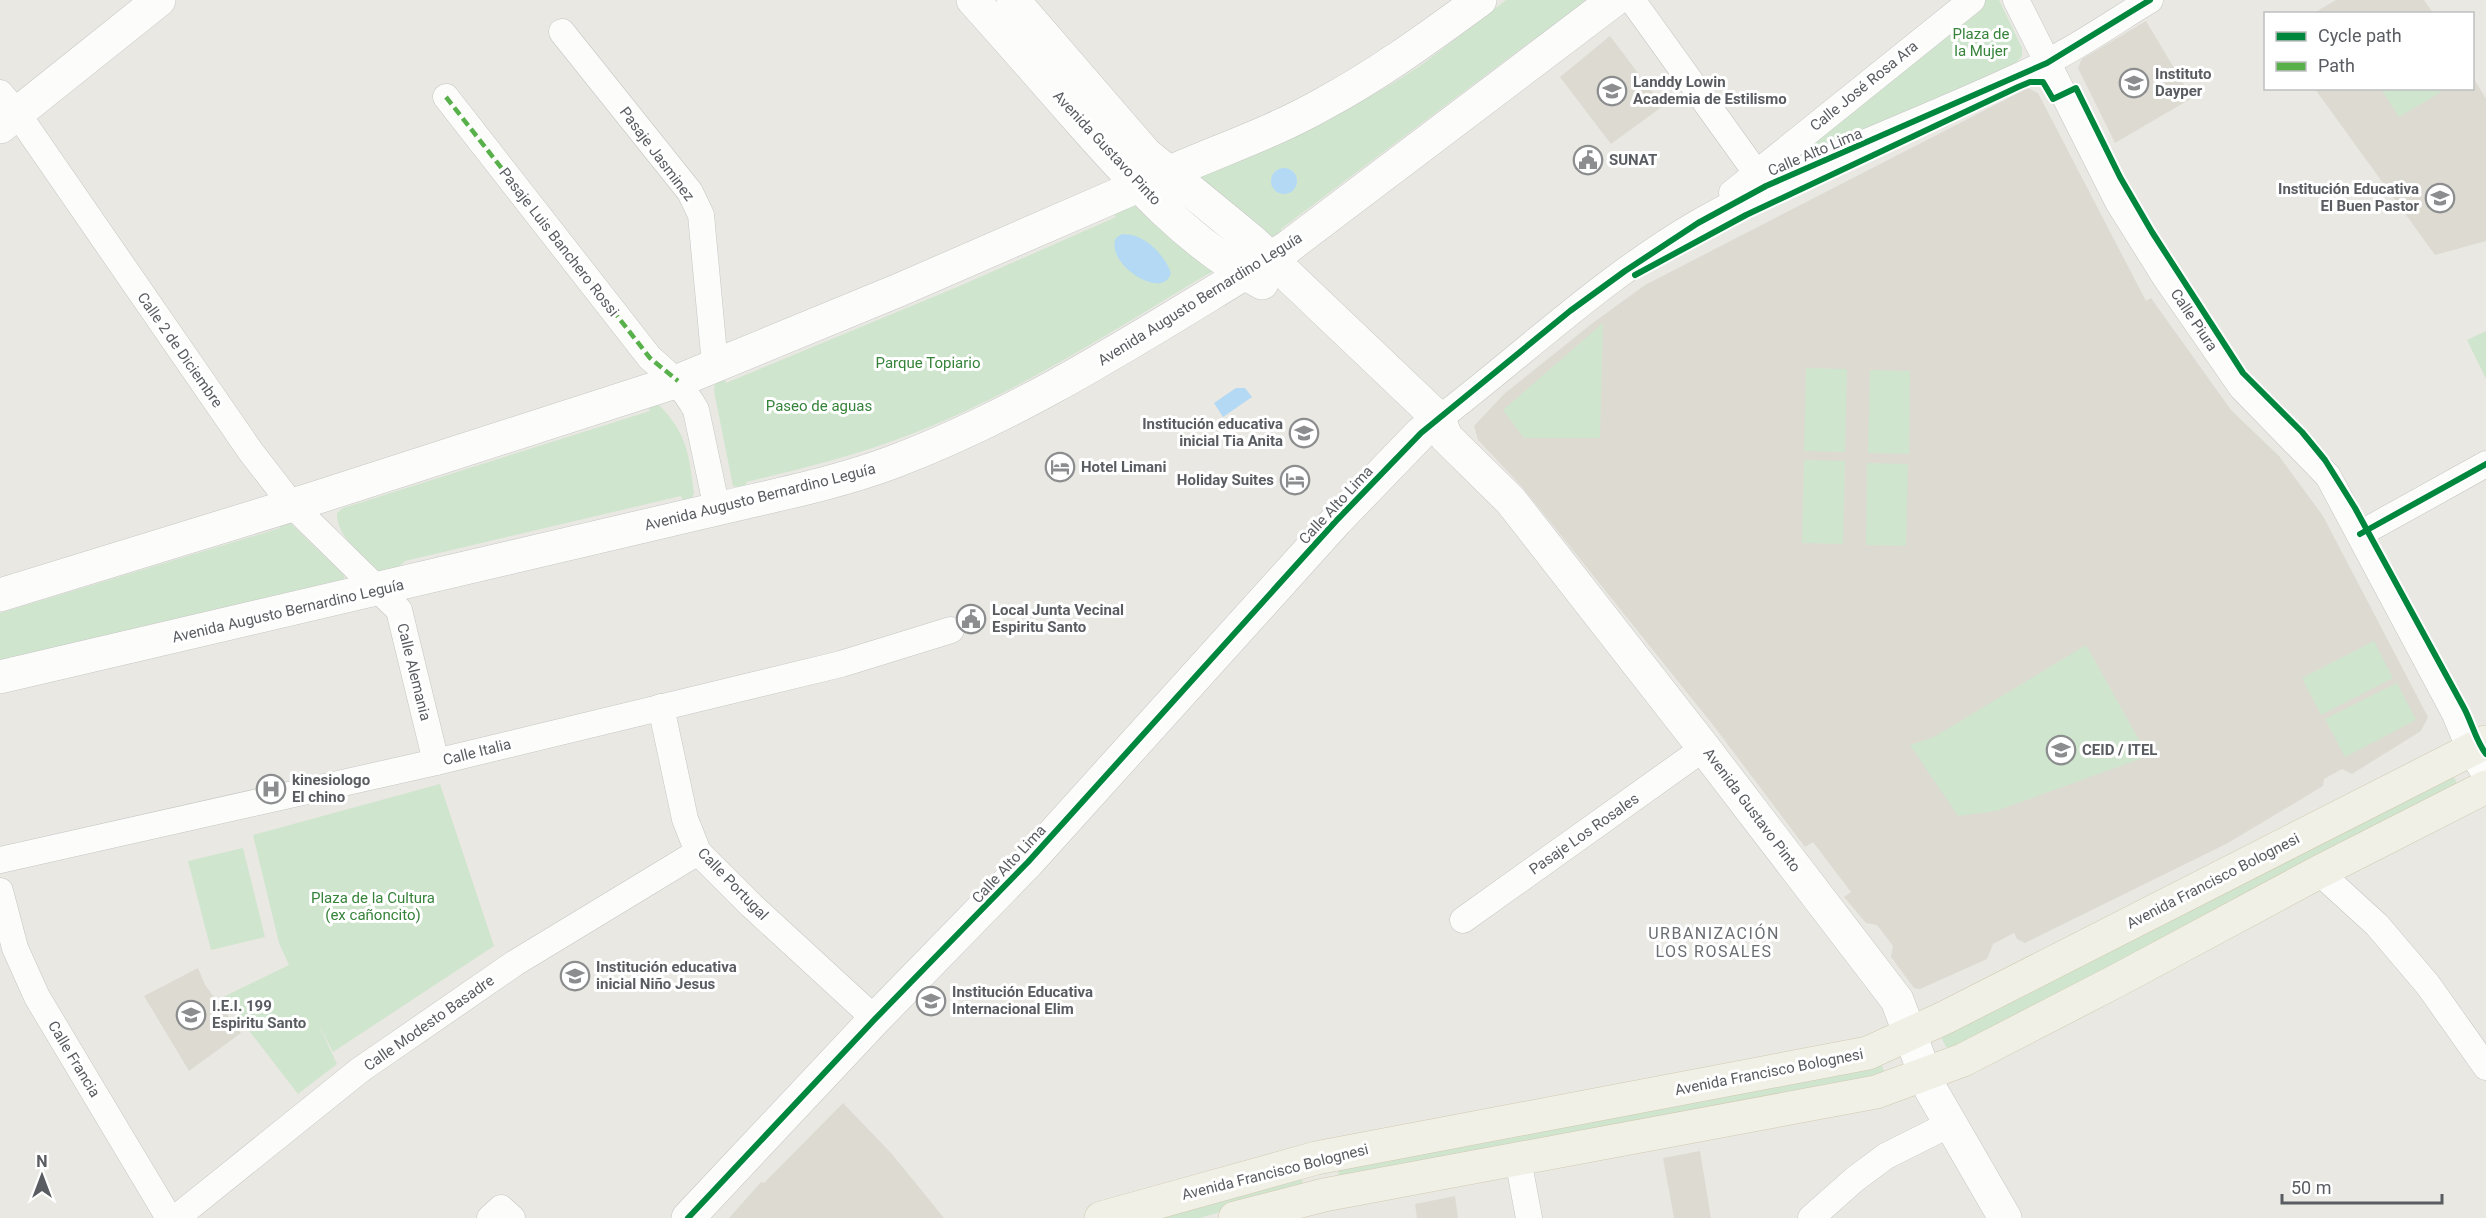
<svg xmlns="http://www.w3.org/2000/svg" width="2486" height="1218" viewBox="0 0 2486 1218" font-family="Roboto,sans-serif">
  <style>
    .education { fill: #dddad2 }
    .green { fill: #d0e5ce }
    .water { fill: #b4d9f5 }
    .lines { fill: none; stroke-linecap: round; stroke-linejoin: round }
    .minor-casing { stroke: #c5c5c4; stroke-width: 27 }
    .tertiary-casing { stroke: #c5c5c4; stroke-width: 34 }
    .secondary-casing { stroke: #c6c6c5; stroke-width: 34 }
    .primary-casing { stroke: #d1c9b0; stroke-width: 34 }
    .minor { stroke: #fcfcfb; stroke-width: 26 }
    .tertiary { stroke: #fcfcfb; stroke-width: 33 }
    .secondary { stroke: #fcfcfb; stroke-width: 33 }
    .primary { stroke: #f1f0e6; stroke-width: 33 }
    .quiet { stroke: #58b04a; stroke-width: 4.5; stroke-dasharray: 9 4.5; stroke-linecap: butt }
    .cycleway-casing { stroke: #fff; stroke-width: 10 }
    .cycleway { stroke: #00873e; stroke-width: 6 }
    .labels { text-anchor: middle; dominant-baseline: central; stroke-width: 6; stroke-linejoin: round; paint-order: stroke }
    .park-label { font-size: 15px; fill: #36833a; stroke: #fff }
    .poi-label { font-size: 15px; font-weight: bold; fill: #595c61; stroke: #fff; text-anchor: start }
    .street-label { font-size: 15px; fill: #595c61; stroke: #fff }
    .neighbourhood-label { font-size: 16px; letter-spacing: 1.5px; fill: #6a6e73; stroke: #fff }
  </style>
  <rect width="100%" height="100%" fill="#e9e8e3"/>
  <g class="education">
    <path d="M2336,0H2424L2433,13H2314Z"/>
    <path d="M2146,21L2192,98L2115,143L2078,68L2082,59Z"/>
    <path d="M1610,36L1663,106L1611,144L1560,77Z"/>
    <path d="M2473,77L2486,99V241L2435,255L2315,89L2472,88Z"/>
    <path d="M2028,88L2038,93L2146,301L2151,298L2231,410L2279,456L2323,516L2428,717L2421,731L2352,774L2342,769L2324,779L2323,786L2228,843L2025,943L2017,939L2014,933L1993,944L1987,959L1920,989L1914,988L1891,957L1893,946L1877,925L1866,923L1844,897L1851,892L1813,842L1805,847L1713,725L1523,488L1478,440L1474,426L1504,394L1594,322L1645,285Z"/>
    <path d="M198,968L205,985L241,1033L189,1071L144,996Z"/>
    <path d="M843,1103L892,1154L944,1218H729L761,1182L764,1183Z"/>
    <path d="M1700,1151L1711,1218H1674L1663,1158Z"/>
    <path d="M1455,1196L1458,1218H1417L1415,1204Z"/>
  </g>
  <g class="green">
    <path d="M1506,0H1594L1545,37L1535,38L1281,229V233L1273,239L1196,177L1217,163L1221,169L1322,124L1395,82L1424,63Z"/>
    <path d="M1980,0H1999L2000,2L2022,48V56L2014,65L1808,155L1796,157Z"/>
    <path d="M2381,89H2439L2441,92L2399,117Z"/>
    <path d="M1135,205L1213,271C1110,332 1009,399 895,440C847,458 796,470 746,482V489L733,486L714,391L715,382L724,376L726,383L962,285L1116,217L1113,213Z"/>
    <path d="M1603,323L1600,438H1524L1503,410Z"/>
    <path d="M2486,331V379L2467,340Z"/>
    <path d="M1806,368L1847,369L1845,452L1804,451Z"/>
    <path d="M1870,370L1910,371L1909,454L1868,453Z"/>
    <path d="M658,404C687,433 689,454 694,493L692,498L683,501L681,496L405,561C398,568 389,573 379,571C363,555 336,537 337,513L343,508L650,411L648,405Z"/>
    <path d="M1804,460L1845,461L1843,544L1802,543Z"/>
    <path d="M1867,463L1908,464L1906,546L1866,545Z"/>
    <path d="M287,520L343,574L347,582L342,584L336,581L0,661V613L280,528L279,522Z"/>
    <path d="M2374,641L2393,678L2321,715L2302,678Z"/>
    <path d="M2086,645L2148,756L1996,811L1958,816L1910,745L1934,737Z"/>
    <path d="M2397,683L2416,720L2345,757L2325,719Z"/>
    <path d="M2451,770L2458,786L1960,1049L1946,1047L1941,1037L1950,1026Z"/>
    <path d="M440,784L494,946L333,1052L318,1023L337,1064L298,1094L223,997L289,965L279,943L253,835Z"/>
    <path d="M243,848L265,937L211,950L188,861Z"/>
    <path d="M1870,1062L1882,1065L1884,1072L1874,1080L1340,1180L1338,1172L1343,1163Z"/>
    <path d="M1302,1179L1304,1187L1200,1218H1128Z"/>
  </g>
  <g class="water">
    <circle cx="1284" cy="181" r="13"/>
    <path d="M1122,234C1144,233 1164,254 1171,273C1163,302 1104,263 1116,238Z"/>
    <path d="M1236,388H1245L1252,397L1223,417L1214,403Z"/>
  </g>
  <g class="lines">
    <g class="minor-casing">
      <g id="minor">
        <path d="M1632,0L1765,185"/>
        <path d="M2016,0L2118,202L2165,277L2242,388L2328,476L2455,714L2470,750L2486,776"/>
        <path d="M562,32L690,192L701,215L715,365"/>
        <path d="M0,93L17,113L251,452L292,505L399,610L436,762"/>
        <path d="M446,97L650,358C669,374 684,388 696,410L717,509"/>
        <path d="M1732,193L1972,0"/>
        <path d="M1439,419C1525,353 1604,277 1699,222C1803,163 1917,124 2025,73C2069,53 2109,25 2150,0"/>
        <path d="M2360,534L2486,464"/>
        <path d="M661,707L685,819L698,852L752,906L875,1019"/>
        <path d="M0,860L436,762L841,664L951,630"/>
        <path d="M2319,872L2377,925L2428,985L2486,1067"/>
        <path d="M0,891L15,948L37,997L169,1218"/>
        <path d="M1463,920L1704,748"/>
        <path d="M1518,1159L1529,1218"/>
        <path d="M176,1218L360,1070L515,963L698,852"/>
        <path d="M490,1218L501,1208L512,1218"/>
        <path d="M1811,1218L1855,1179L1886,1156L1950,1124"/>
      </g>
    </g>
    <g class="tertiary-casing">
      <g id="tertiary">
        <path d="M0,127L159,0"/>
        <path d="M1168,173C1220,150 1274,132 1323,104C1379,74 1429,37 1480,0"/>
        <path d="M1270,258L1288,247L1614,0"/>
        <path d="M688,1218L875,1019L1028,862L1336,521L1421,433L1439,419"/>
      </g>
    </g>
    <g class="secondary-casing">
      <g id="secondary">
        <path d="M973,0C1009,40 1044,80 1079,120C1133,181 1189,244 1262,283"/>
        <path d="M1013,0L1146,154L1252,241L1439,419L1446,437L1511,501L1704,748L1897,1000L1931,1090L2005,1218"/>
        <path d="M0,595L312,499L678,381L899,290L1168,173"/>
        <path d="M0,677L717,509C776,495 837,483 893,462C1028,411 1147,332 1270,258"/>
      </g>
    </g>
    <g class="primary-casing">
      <g id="primary">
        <path d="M1101,1218L1316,1158L1868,1053L1946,1017L2486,742"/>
        <path d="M1235,1218L1324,1195L1876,1092L1963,1060L2118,980L2319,872L2486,787"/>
      </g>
    </g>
    <use href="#minor" class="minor"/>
    <use href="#tertiary" class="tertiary"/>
    <use href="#secondary" class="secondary"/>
    <use href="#primary" class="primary"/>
    <path class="quiet" d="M446,97L650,358L678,381"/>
    <g class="cycleway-casing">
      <g id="cycleway">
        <path d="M1635,275L1746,215L2018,87L2030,82H2043L2053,99L2076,88L2120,177L2152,232L2243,373L2302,432L2325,460L2355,508L2464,708C2472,723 2476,741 2486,754"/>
        <path d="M2360,534L2486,464"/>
        <path d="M688,1218L875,1019L1028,862L1336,521L1421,433L1570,311L1625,271L1698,223L1766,186L2047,63L2150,0"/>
      </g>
    </g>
    <use href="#cycleway" class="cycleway"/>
  </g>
  <defs>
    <g id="university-ring" transform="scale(1.5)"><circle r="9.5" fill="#fff" stroke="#8b8d8e" stroke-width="1.5"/><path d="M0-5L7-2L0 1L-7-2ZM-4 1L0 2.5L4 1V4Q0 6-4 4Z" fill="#8b8d8e"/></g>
    <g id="civic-ring" transform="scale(1.5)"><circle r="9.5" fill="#fff" stroke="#8b8d8e" stroke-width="1.5"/><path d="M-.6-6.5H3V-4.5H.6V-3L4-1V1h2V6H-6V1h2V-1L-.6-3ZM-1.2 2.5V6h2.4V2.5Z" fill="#8b8d8e"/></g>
    <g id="school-ring" transform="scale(1.5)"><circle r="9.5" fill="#fff" stroke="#8b8d8e" stroke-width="1.5"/><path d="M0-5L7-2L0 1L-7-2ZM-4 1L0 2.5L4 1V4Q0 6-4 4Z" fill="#8b8d8e"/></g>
    <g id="hotel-ring" transform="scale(1.5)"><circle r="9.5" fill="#fff" stroke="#8b8d8e" stroke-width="1.5"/><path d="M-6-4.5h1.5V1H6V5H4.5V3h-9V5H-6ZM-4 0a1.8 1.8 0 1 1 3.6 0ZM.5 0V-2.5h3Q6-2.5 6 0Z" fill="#8b8d8e"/></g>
    <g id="hospital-ring" transform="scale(1.5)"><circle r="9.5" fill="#fff" stroke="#8b8d8e" stroke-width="1.5"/><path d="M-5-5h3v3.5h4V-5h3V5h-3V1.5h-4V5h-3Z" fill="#8b8d8e"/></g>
  </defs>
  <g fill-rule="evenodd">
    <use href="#university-ring" x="2134" y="83"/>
    <use href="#university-ring" x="1612" y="91"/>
    <use href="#civic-ring" x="1588" y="160"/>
    <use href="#school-ring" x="2440" y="198"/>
    <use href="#school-ring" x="1304" y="433"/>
    <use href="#hotel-ring" x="1060" y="467"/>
    <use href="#hotel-ring" x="1295" y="480"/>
    <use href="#civic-ring" x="971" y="619"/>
    <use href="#university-ring" x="2061" y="750"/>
    <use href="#hospital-ring" x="271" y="789"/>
    <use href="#school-ring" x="575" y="976"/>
    <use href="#school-ring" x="931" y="1001"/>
    <use href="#school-ring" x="191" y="1015"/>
  </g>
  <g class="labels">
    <g class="park-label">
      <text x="1981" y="34">Plaza de<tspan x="1981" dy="17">la Mujer</tspan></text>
      <text x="928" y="363">Parque Topiario</text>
      <text x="819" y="406">Paseo de aguas</text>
      <text x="373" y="898">Plaza de la Cultura<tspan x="373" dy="17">(ex cañoncito)</tspan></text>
    </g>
    <g class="poi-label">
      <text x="2155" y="74">Instituto<tspan x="2155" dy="17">Dayper</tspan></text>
      <text x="1633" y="82">Landdy Lowin<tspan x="1633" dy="17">Academia de Estilismo</tspan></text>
      <text x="1609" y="160">SUNAT</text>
      <text x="2419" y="189" text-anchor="end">Institución Educativa<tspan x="2419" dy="17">El Buen Pastor</tspan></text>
      <text x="1283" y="424" text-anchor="end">Institución educativa<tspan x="1283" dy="17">inicial Tia Anita</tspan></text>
      <text x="1081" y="467">Hotel Limani</text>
      <text x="1274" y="480" text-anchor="end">Holiday Suites</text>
      <text x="992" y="610">Local Junta Vecinal<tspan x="992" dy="17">Espiritu Santo</tspan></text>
      <text x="2082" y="750">CEID / ITEL</text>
      <text x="292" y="780">kinesiologo<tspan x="292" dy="17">El chino</tspan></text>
      <text x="596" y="967">Institución educativa<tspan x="596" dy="17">inicial Niño Jesus</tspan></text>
      <text x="952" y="992">Institución Educativa<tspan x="952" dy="17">Internacional Elim</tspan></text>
      <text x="212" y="1006">I.E.I. 199<tspan x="212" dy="17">Espiritu Santo</tspan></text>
    </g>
    <g class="street-label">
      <text transform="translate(1864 86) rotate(-39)">Calle José Rosa Ara</text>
      <text transform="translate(1107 148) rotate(47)">Avenida Gustavo Pinto</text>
      <text transform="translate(1815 152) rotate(-23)">Calle Alto Lima</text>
      <text transform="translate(657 154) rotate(53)">Pasaje Jasminez</text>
      <text transform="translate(559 242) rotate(52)">Pasaje Luis Banchero Rossi</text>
      <text transform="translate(1200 299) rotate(-32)">Avenida Augusto Bernardino Leguía</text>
      <text transform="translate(2194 320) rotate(56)">Calle Piura</text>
      <text transform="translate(180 350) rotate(55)">Calle 2 de Diciembre</text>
      <text transform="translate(760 497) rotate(-14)">Avenida Augusto Bernardino Leguía</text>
      <text transform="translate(1336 505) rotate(-47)">Calle Alto Lima</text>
      <text transform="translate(288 611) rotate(-13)">Avenida Augusto Bernardino Leguía</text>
      <text transform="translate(414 672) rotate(76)">Calle Alemania</text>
      <text transform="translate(477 752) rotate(-14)">Calle Italia</text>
      <text transform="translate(1752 810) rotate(53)">Avenida Gustavo Pinto</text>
      <text transform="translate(1584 834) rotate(-35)">Pasaje Los Rosales</text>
      <text transform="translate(1009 864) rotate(-47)">Calle Alto Lima</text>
      <text transform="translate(2213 881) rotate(-27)">Avenida Francisco Bolognesi</text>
      <text transform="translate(733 884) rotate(46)">Calle Portugal</text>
      <text transform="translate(429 1023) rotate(-35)">Calle Modesto Basadre</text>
      <text transform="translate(74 1059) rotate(59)">Calle Francia</text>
      <text transform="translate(1769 1072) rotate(-11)">Avenida Francisco Bolognesi</text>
      <text transform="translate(1275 1172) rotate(-14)">Avenida Francisco Bolognesi</text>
    </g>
    <g class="neighbourhood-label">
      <text x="1714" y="933">URBANIZACIÓN<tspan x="1714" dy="18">LOS ROSALES</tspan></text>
    </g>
  </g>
  <rect x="2264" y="12" width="210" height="78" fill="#ffffff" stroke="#bdbec0" stroke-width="1.5"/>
  <rect x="2276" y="32" width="30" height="9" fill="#00873e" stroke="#bdbec0" stroke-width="1.5"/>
  <text x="2318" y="42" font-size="18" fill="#595c61">Cycle path</text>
  <rect x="2276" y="62" width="30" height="9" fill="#58b04a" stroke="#bdbec0" stroke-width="1.5"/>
  <text x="2318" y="72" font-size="18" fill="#595c61">Path</text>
  <g transform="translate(42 1176)" stroke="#ffffff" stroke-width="4.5" paint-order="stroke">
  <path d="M0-4.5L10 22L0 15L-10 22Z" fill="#595c61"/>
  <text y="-9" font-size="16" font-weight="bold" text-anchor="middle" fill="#595c61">N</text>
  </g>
  <path d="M2282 1194v9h160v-9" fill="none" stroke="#595c61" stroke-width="3"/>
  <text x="2291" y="1194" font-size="18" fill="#595c61" stroke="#ffffff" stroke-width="4.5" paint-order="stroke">50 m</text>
</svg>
